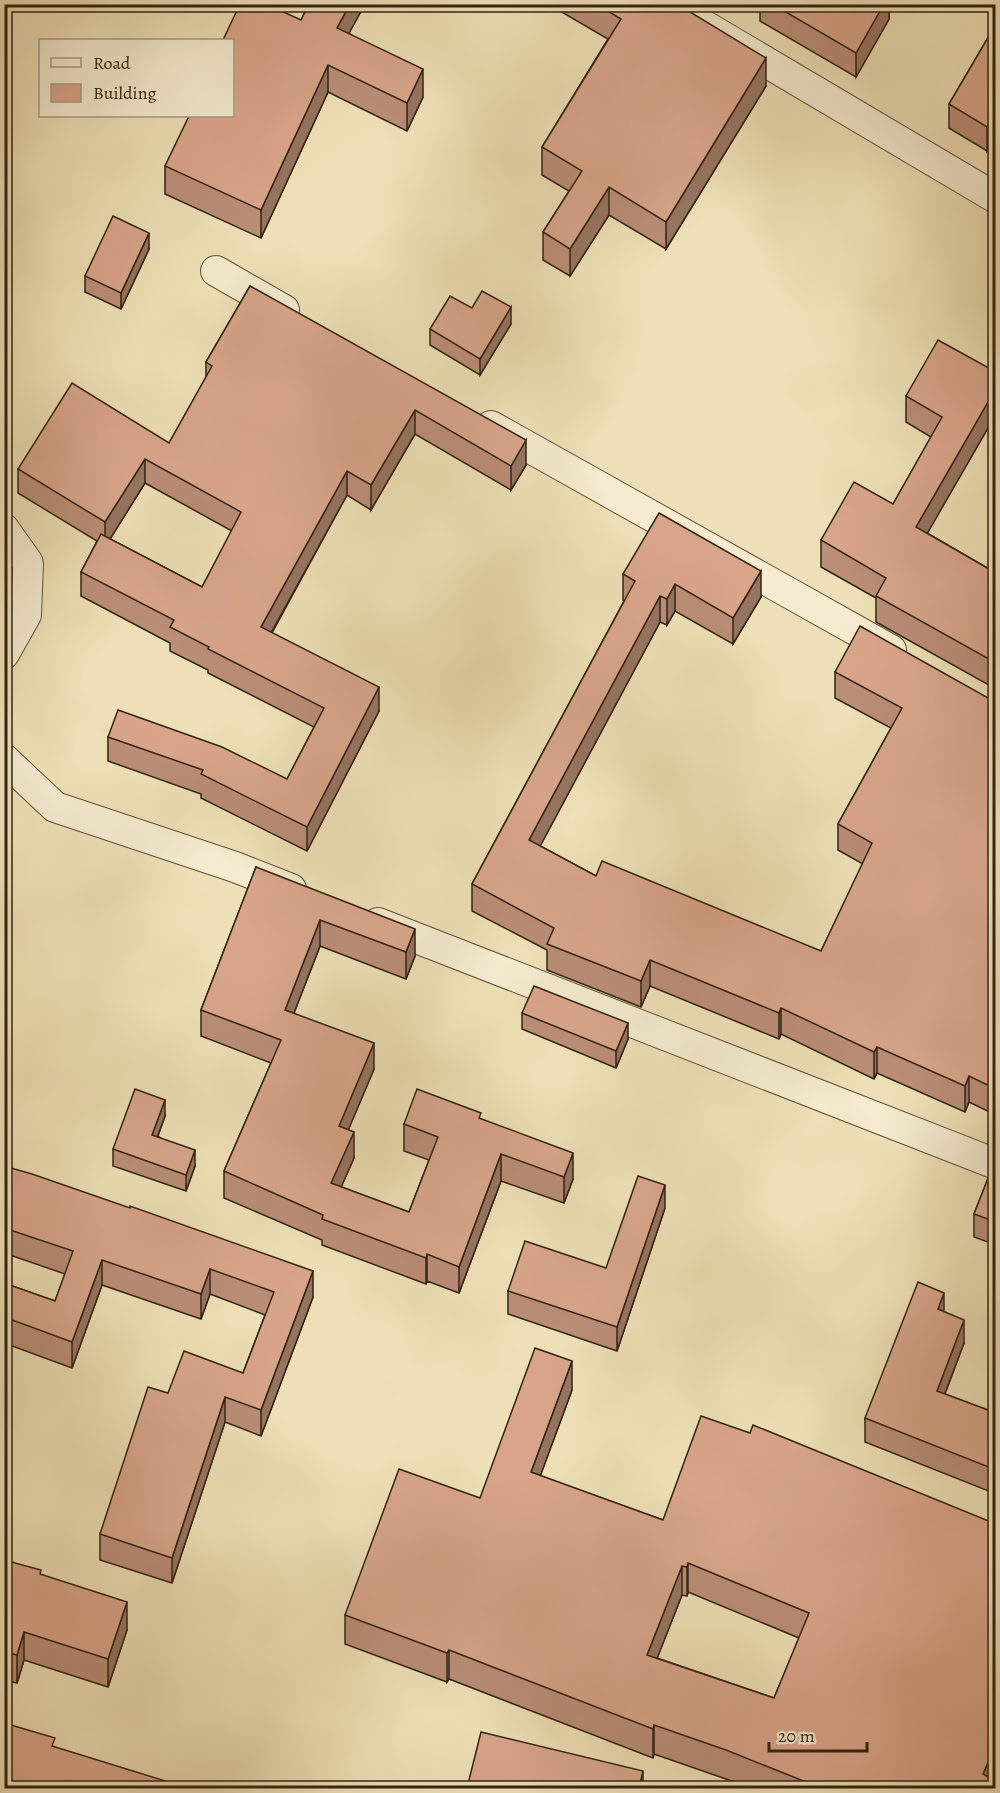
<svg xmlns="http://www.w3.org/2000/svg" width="1000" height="1793" viewBox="0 0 1000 1793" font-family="Alegreya,serif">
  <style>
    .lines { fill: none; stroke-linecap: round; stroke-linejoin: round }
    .minor-casing { stroke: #61523c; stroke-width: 32 }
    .minor { stroke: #f4ebd0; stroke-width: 30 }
    .wall { fill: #ba8e77; stroke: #322314; stroke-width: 1.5; fill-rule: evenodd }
    .shaded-wall { fill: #977461; stroke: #322314; stroke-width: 1.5 }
    .building { fill: #d8a58a; stroke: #322314; stroke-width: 1.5; fill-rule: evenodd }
  </style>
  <rect width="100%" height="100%" fill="#eee0b6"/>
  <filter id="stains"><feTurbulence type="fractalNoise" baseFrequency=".00333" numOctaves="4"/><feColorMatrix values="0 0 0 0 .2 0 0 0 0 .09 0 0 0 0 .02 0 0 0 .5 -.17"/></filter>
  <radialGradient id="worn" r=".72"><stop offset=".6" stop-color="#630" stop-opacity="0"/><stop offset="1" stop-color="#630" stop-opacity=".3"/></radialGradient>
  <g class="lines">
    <g class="minor-casing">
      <g id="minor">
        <path d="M668,4L996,198"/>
        <path d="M216,271L284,310"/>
        <path d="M491,426L891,650"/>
        <path d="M4,529L28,563L26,615L4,654"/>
        <path d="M4,759L55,807L235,867L291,889"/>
        <path d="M378,923L996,1164"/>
      </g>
    </g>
    <use href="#minor" class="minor"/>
  </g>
  <g class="wall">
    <path d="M309,4H365L349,33L423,97L407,131L328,92L261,238L165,194V166L301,20Z"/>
    <path d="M548,4H677L766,86L666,249L609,215L570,276L543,260V232L569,191L542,175V147L608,39Z"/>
    <path d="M760,4H889V19L856,77L760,21Z"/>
    <path d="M996,24V136L987,151L949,128V104Z"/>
    <path d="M996,237V278L990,274V247Z"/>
    <path d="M149,249L121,309L85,292V276Z"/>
    <path d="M250,286L526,465L511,490L415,434L371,510L347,495L272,633L379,711L307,851L201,798V794L108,761V737L287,779L314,727L208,673V670L170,651V643L81,596V572L97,541L18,493V469L169,443L206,377V362ZM145,483L232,531L202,587L110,539Z"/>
    <path d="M472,308L511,324L480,375L430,345V329Z"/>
    <path d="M996,388V414L927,533L996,573V689L876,622V598L821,567V540L893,504L931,437L906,422V396Z"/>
    <path d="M623,574L761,597L733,644L675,611L667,625L660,622L540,846L596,876L821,951L863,864L838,850V824L891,728L835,698V672L988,698H996V1115L969,1102L965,1112L877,1073L874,1079L781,1034L779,1039L650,986L641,1007L547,970V950L472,911V884L624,601L623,600Z"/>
    <path d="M256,867L415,956L406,979L320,946L294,1013L374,1069L348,1130L354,1158L341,1187L409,1212L429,1160L404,1151V1124L481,1119L573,1179L564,1203L501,1181L459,1293L427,1281L426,1284L322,1245V1240L224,1198V1171L271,1063L201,1036V1010Z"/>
    <path d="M522,1013L628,1039L616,1068L522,1029Z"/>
    <path d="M165,1116L158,1136L195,1166L186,1191L113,1166V1149Z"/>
    <path d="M996,1158V1245L974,1237V1214Z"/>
    <path d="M4,1166L313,1297L261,1436L225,1422L172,1583L100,1560V1534L168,1393L243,1373L265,1315L210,1294L201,1319L102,1285L72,1368L4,1343V1283L55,1301L65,1274L4,1253Z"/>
    <path d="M665,1208L617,1351L508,1314V1291L606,1268Z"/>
    <path d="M944,1312L964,1343L945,1394L996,1413V1494L865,1442V1418Z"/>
    <path d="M572,1390L540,1476L663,1520L996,1524V1773L992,1780L996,1788H750L726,1779L654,1754L653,1758L449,1679L447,1682L345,1644V1615L480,1498ZM688,1592L799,1638L774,1698L657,1658L682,1595L687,1596Z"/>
    <path d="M4,1560L41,1575L127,1630L108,1687L24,1660L17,1683L4,1680Z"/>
  </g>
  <g class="shaded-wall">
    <path d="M350,4H365L337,55V28Z"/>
    <path d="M884,4H889V19L856,77V53Z"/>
    <path d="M766,58V86L666,249V222Z"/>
    <path d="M328,65V92L261,238V210Z"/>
    <path d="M423,69V97L407,131V103Z"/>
    <path d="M996,113V136L987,151V127Z"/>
    <path d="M609,187V215L570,276V249Z"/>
    <path d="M149,233V249L121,309V293Z"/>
    <path d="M511,307V324L480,375V359Z"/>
    <path d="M996,388V414L916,553V527Z"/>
    <path d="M415,410V434L371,510V485Z"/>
    <path d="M526,440V465L511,490V466Z"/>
    <path d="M145,459V483L105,547V522Z"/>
    <path d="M347,471V495L261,651V627Z"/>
    <path d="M761,571V597L733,644V618Z"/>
    <path d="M675,584V611L667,625V599Z"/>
    <path d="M660,596V622L529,867V840Z"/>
    <path d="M379,687V711L307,851V827Z"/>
    <path d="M320,920V946L285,1036V1010Z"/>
    <path d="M415,929V956L406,979V952Z"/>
    <path d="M650,960V986L641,1007V981Z"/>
    <path d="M781,1008V1034L779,1039V1013Z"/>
    <path d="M628,1023V1039L616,1068V1051Z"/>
    <path d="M374,1043V1069L339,1152V1126Z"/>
    <path d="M877,1047V1073L874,1079V1052Z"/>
    <path d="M969,1076V1102L965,1112V1086Z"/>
    <path d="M165,1100V1116L152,1151V1135Z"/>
    <path d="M354,1132V1158L331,1210V1183Z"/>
    <path d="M195,1150V1166L186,1191V1175Z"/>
    <path d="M573,1153V1179L564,1203V1177Z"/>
    <path d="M501,1154V1181L459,1293V1267Z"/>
    <path d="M665,1185V1208L617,1351V1327Z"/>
    <path d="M427,1254V1281L426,1284V1258Z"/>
    <path d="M102,1260V1285L72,1368V1342Z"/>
    <path d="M210,1269V1294L201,1319V1294Z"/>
    <path d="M313,1271V1297L261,1436V1410Z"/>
    <path d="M944,1293V1316L938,1309Z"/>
    <path d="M964,1320V1343L937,1414V1391Z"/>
    <path d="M572,1361V1390L531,1501V1472Z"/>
    <path d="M225,1397V1422L172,1583V1558Z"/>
    <path d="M688,1563V1592L687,1596V1567Z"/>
    <path d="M682,1566V1595L647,1684V1655Z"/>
    <path d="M127,1602V1630L108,1687V1659Z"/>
    <path d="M24,1632V1660L17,1683V1655Z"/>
    <path d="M449,1650V1679L447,1682V1653Z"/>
    <path d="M654,1725V1754L653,1758V1729Z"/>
    <path d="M996,1744V1773L989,1788L983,1774Z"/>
    <path d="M643,1771V1788H639Z"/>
  </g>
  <g class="building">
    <path d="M240,4H266L301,20L309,4H350L337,28L423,69L407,103L328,65L261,210L165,166L189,116H232V40H223Z"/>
    <path d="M596,4H677L766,58L666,222L609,187L570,249L543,232L582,171L542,147L621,19Z"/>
    <path d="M772,4H884L856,53Z"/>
    <path d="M996,24V113L987,127L949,104Z"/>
    <path d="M113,216L149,233L121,293L85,276Z"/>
    <path d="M996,237V250L990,247Z"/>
    <path d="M250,286L526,440L511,466L415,410L371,485L347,471L261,627L379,687L307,827L201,774L203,770L108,737L118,710L222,747L287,779L324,708L208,649L209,647L170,627L174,620L81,572L101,534L202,587L241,512L145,459L105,522L18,469L72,383L169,443L212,366L206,362Z"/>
    <path d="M482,291L511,307L480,359L430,329L450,296L472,308Z"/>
    <path d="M938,340L996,372V388L916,527L996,573V663L876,596L886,578L821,540L854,482L893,504L942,417L906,396Z"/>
    <path d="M659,513L761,571L733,618L675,584L667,599L660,596L529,840L596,876L602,861L821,951L872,843L838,824L902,708L835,672L860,626L988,698H996V1089L969,1076L965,1086L877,1047L874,1052L781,1008L779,1013L650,960L641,981L547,944L554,928L472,884L635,581L623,574Z"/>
    <path d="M256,867L415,929L406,952L320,920L285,1010L374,1043L339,1126L354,1132L331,1183L409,1212L438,1137L404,1124L417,1089L481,1113L479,1118L573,1153L564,1177L501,1154L459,1267L427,1254L426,1258L322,1219L323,1215L224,1171L281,1040L201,1010Z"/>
    <path d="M534,986L628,1023L616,1051L522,1013Z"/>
    <path d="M135,1089L165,1100L152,1135L195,1150L186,1175L113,1149Z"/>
    <path d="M996,1158V1222L974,1214Z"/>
    <path d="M4,1166L32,1174L130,1208V1206L313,1271L261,1410L225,1397L172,1558L100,1534L148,1387L168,1393L184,1351L243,1373L274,1292L210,1269L201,1294L102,1260L72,1342L4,1317V1283L55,1301L73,1251L4,1228Z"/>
    <path d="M638,1176L665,1185L617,1327L508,1291L525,1241L606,1268Z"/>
    <path d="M918,1282L944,1293L938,1309L964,1320L937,1391L996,1413V1470L865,1418Z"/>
    <path d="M535,1348L572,1361L531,1472L663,1520L701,1416L750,1433L753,1425L996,1524V1744L983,1774L996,1782V1788H821L726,1750L654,1725L653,1729L449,1650L447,1653L345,1615L399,1469L480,1498ZM688,1563L809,1613L774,1698L647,1655L682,1566L687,1567Z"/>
    <path d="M4,1560L41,1570L40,1574L127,1602L108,1659L24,1632L17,1655L4,1652Z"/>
    <path d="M4,1723L55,1738L52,1746L188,1788H4Z"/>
    <path d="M481,1732L643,1771L639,1788H467Z"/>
  </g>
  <rect width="1000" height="1793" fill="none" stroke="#eee0b6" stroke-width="24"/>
  <rect x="6" y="6" width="988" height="1781" fill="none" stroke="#322314" stroke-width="3"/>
  <rect x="12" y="12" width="976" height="1769" fill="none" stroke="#322314" stroke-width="1.5"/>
  <rect x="39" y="39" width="195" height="78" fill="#f4ebd0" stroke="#a69b85" stroke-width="1.5"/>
  <rect x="51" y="58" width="30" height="9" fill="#f4ebd0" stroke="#a69b85" stroke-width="1.5"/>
  <text x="93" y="69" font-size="18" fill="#322314">Road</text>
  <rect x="51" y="84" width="30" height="18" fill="#d8a58a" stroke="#a69b85" stroke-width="1.5"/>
  <text x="93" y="99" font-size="18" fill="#322314">Building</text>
  <path d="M769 1742v9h98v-9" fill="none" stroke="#322314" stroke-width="3"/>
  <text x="778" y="1742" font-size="18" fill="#322314" stroke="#f4ebd0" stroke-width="4.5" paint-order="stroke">20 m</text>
  <rect width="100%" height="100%" filter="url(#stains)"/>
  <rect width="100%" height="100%" fill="url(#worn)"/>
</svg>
